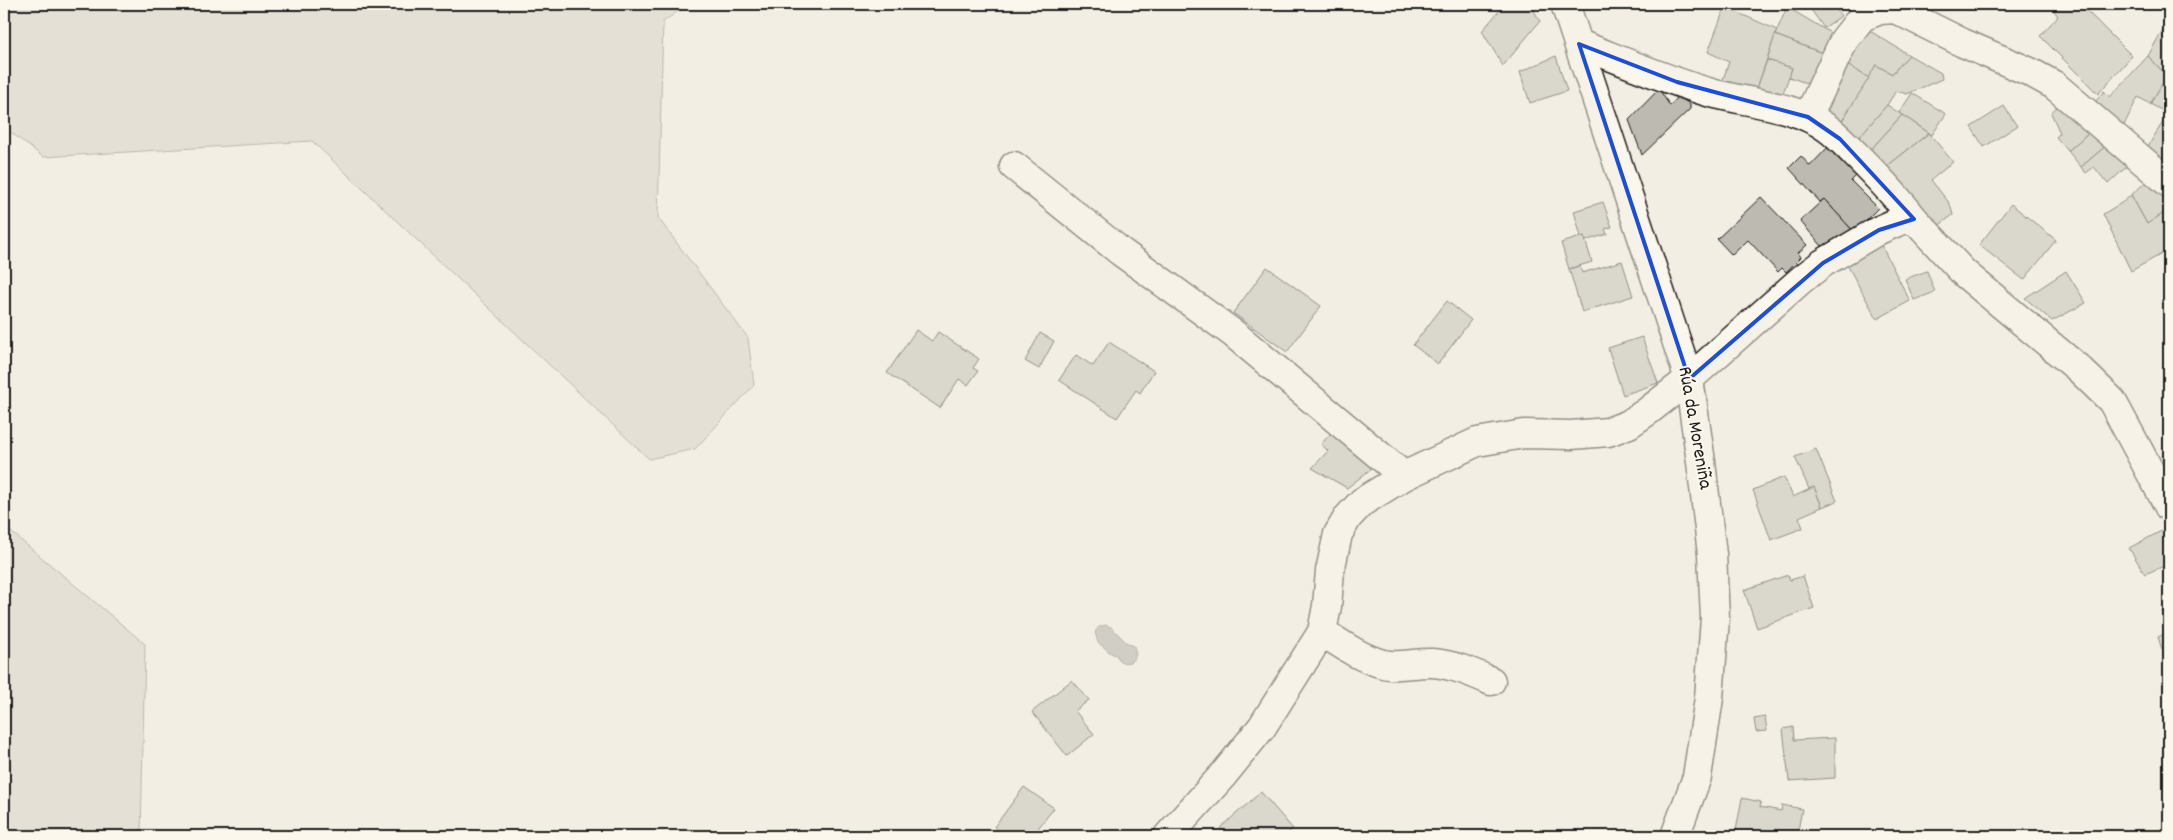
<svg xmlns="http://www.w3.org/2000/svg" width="2173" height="840" viewBox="0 0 2173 840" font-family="Dekko,sans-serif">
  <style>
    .green { fill: #d2cfc6; stroke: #777671 }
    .water { fill: #a9a6a0; stroke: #716f6b }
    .building { fill: #bdbab1; stroke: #1c1c1c }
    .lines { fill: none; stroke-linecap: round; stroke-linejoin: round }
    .street-casing { stroke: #1c1c1c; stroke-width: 31 }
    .secondary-casing { stroke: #1c1c1c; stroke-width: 31 }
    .street { stroke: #fbf7ec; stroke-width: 28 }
    .secondary { stroke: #fbf7ec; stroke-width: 28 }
    .marked { fill: none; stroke: #1d4ed8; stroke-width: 4; stroke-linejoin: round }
    .labels { text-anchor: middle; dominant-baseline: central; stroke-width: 4; stroke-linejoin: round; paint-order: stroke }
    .street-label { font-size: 20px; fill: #1c1c1c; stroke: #fbf7ec }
  </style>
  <rect width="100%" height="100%" fill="#f2eee4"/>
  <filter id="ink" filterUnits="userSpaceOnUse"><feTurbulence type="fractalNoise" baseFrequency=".02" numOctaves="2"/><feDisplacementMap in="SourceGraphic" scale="10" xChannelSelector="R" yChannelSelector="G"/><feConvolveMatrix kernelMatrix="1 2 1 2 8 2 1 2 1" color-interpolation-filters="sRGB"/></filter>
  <g filter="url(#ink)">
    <g class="green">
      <path d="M4,4H688L663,22L658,218L748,338L754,385L695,449L649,459L312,141L43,157L4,127Z"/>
      <path d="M4,526L145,644L141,836H4Z"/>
    </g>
    <path class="water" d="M1105,625L1111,627L1126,642L1134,646L1136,654C1134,662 1127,665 1120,661L1116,655C1107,653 1106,647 1098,643L1095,632L1099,627Z"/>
    <g class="building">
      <path d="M1505,4H1530L1540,21L1503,66L1482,31Z"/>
      <path d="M1807,4H1833L1841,16L1824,28Z"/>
      <path d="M2060,4H2080L2132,56L2098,94L2040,36L2058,16L2054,11Z"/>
      <path d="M1725,7L1777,30L1755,94L1721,85L1729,62L1708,52Z"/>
      <path d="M1787,7L1834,35L1825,54L1775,35Z"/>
      <path d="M1862,26L1909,55L1892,74L1876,65L1869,78L1847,65Z"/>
      <path d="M2163,29L2169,34V114L2150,104L2167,76L2148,56Z"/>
      <path d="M1775,35L1830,56L1818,87L1789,77L1792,68L1767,60Z"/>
      <path d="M1909,55L1941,73L1942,79L1907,94L1896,91L1887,105L1853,144L1837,129L1876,65L1892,74Z"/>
      <path d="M1556,56L1567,91L1530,103L1520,72Z"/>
      <path d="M2148,56L2167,76L2150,104L2138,97L2120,133L2091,107L2104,91L2110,97Z"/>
      <path d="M1767,60L1792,68L1781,99L1755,94Z"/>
      <path d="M1847,65L1869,78L1837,129L1816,116Z"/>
      <path d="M1659,89L1670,106L1678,97L1690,104V109L1642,155L1629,120Z"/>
      <path d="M1912,93L1946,114L1932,135L1899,113Z"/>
      <path d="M2064,99L2097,125L2068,151L2056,137L2060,133L2051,113Z"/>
      <path d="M1887,105L1902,115L1865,156L1853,144Z"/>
      <path d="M2004,106L2017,126L1984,147L1971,127Z"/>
      <path d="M2168,114H2169V176L2143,154Z"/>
      <path d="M1902,115L1929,133L1881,171L1865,156Z"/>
      <path d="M2097,125L2114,139L2081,167L2068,151Z"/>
      <path d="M1929,133L1953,162L1931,180L1950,204L1953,215L1934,229L1881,171Z"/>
      <path d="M2114,139L2136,158L2108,184L2094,167L2086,173L2081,167Z"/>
      <path d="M1831,144L1860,172L1851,181L1878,208L1854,232L1824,199L1820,202L1789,168L1801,156L1810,166Z"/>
      <path d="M2155,174L2169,192V210L2147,224L2131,195Z"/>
      <path d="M2131,195L2147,224L2167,211L2169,213V250L2131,271L2103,214L2123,202Z"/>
      <path d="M1761,197L1807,245L1798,253L1801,257L1786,272L1782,268L1778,272L1748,240L1732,255L1717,239Z"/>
      <path d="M1824,199L1854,232L1833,245L1822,246L1800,221Z"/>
      <path d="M1603,202L1612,227L1605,229L1607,234L1585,241L1584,236L1581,237L1574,211Z"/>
      <path d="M2011,204L2056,240L2024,280L1979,245Z"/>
      <path d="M1584,236L1592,262L1569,269L1561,243Z"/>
      <path d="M1879,241L1910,301L1877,319L1845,261Z"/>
      <path d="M1622,261L1633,296L1582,312L1569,269L1580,266L1582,273Z"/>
      <path d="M1267,267L1321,306L1287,352L1233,313Z"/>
      <path d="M1927,271L1935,292L1914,300L1905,279Z"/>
      <path d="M2066,271L2086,303L2052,321L2025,298Z"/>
      <path d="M1447,301L1471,320L1438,364L1413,345Z"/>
      <path d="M916,330L932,341L938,332L979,359L973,368L978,371L968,385L959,379L940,408L887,373Z"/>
      <path d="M1040,333L1054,341L1039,369L1025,361Z"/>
      <path d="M1642,337L1658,383L1623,395L1608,348Z"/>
      <path d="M1109,342L1154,371L1140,393L1136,390L1117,418L1059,380L1076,355L1093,366Z"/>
      <path d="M1335,429L1376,465L1347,488L1312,468L1328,451L1321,444Z"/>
      <path d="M1816,449L1837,501L1822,507L1814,487L1809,489L1795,457Z"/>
      <path d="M1784,477L1793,497L1814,487L1822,507L1799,517L1803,528L1771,540L1753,490Z"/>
      <path d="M2167,528L2169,533V564L2145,574L2129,548Z"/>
      <path d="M1788,575L1790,580L1803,576L1814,608L1757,628L1744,590Z"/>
      <path d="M2169,609V630L2162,611Z"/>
      <path d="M2169,632V648L2162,650L2158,637Z"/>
      <path d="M1072,680L1089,700L1075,711L1094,734L1067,756L1032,712Z"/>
      <path d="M1765,717L1767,731L1756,732L1754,719Z"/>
      <path d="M1793,727L1794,740L1835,738V778L1789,781L1783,729Z"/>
      <path d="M1024,787L1054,808L1032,836H1007L994,827Z"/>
      <path d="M1261,792L1293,829L1284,836H1227L1220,828Z"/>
      <path d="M1742,798L1761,802L1760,807L1781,811L1782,805L1802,809L1797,836H1735Z"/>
    </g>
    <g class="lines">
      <g class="street-casing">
        <g id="street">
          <path d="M1579,44C1623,61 1666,80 1711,93C1750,103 1794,105 1827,128C1838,136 1846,145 1855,154C1876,175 1896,196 1914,219"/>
          <path d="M1808,117L1844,40L1862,17L1880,10L1895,9L1963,43L2030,72L2054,85L2169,183"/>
          <path d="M1014,166L1121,252L1234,334L1404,476"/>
          <path d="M1322,632C1341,644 1360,658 1383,664C1400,668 1415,662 1432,663C1452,664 1473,673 1491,681"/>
          <path d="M1168,836L1224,774L1262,727L1322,632L1327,606L1330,571L1338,534L1348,517L1362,502L1404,476L1477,442L1524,434L1571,435L1608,432L1629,424L1648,411L1689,379L1802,279L1823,263L1879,230L1902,220L1914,219L1964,273L2079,369L2112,401L2169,507"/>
        </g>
      </g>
      <g class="secondary-casing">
        <path id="secondary" d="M1565,4L1689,379L1701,462L1712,554L1715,618L1709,698L1697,777L1675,836"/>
      </g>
      <use href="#street" class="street"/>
      <use href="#secondary" class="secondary"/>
    </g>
  </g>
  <path d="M0 0H2173V840H0ZM1579,44L1677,82L1808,117L1840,139L1914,219L1879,230L1823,263L1689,379Z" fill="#f2eee4" fill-opacity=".55" fill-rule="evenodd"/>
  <path class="marked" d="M1579,44L1677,82L1808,117L1840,139L1914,219L1879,230L1823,263L1689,379Z"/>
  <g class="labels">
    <g class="street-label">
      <text transform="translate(1694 428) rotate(80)">Rúa da Moreniña</text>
    </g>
  </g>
  <rect width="2173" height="840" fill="none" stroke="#fbf7ec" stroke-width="20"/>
  <rect x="10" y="10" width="2153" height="820" fill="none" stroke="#1c1c1c" stroke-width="2" filter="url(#ink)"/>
</svg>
